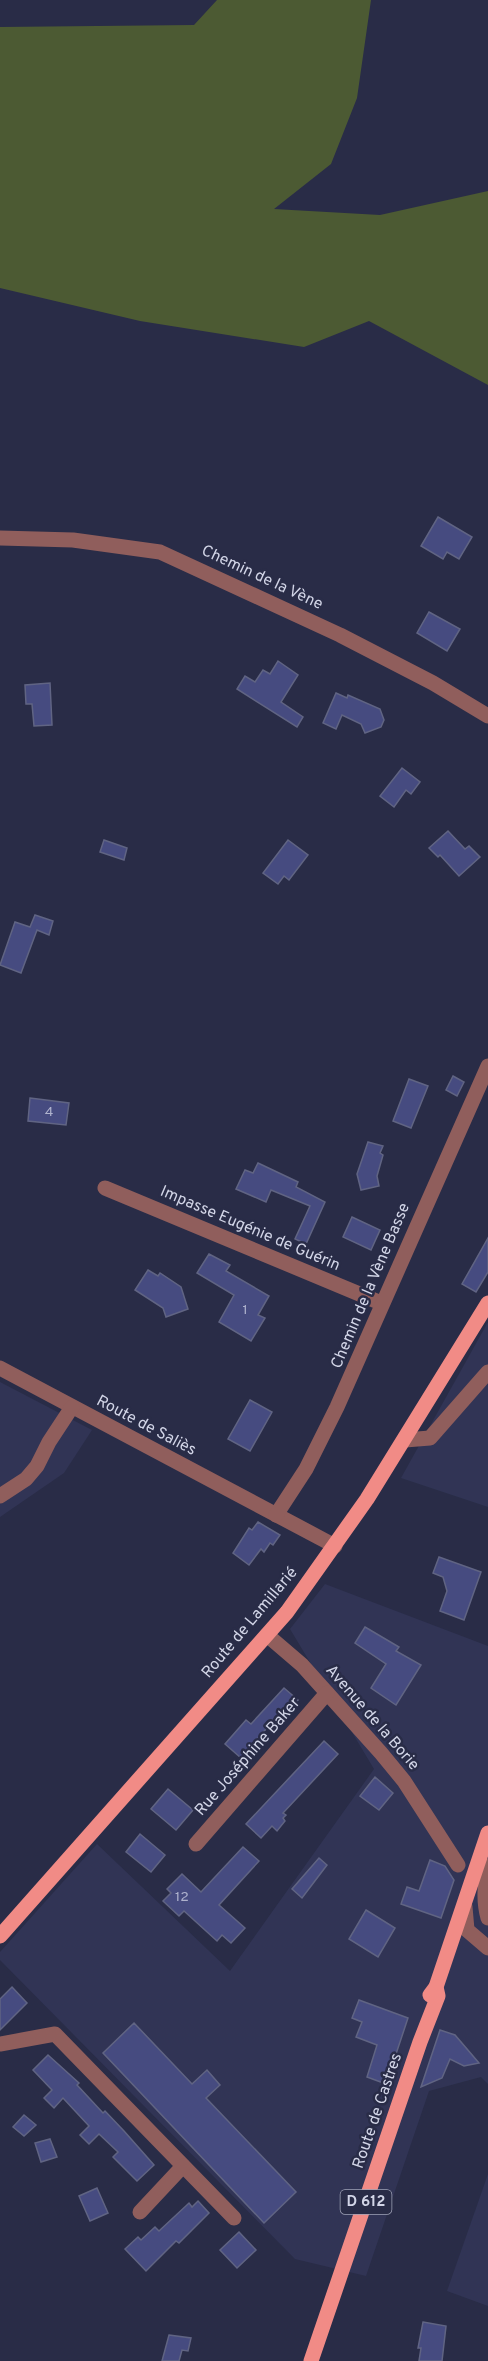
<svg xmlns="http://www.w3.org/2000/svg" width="488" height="2361" viewBox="0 0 488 2361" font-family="Overpass,sans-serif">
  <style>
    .built { fill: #313455 }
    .green { fill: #4c5a33 }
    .building { fill: #464b80; stroke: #606483; stroke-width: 1.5 }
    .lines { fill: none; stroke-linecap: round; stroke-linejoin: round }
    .minor { stroke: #905e5c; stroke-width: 15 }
    .major { stroke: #f18b86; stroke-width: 15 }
    .labels { text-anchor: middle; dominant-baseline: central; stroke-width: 5; stroke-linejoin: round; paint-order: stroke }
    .number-label { font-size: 14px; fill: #afb2cd }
    .shield { fill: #292c47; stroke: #9fa2b7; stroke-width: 1.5 }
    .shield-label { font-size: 15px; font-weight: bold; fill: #d2d5e7 }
    .street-label { font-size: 16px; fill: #d2d5e7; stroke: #292c47 }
  </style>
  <rect width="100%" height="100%" fill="#292c47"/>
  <g class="built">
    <path d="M488,1322V1507L401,1478Z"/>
    <path d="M0,1382L92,1430L64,1473L0,1517Z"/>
    <path d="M325,1584L488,1646V2084L481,2077L429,2091L366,2276L295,2259L0,1960V1952L97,1844L230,1971L374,1769L290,1629Z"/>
    <path d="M488,2174V2306L447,2291Z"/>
  </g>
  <path class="green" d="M217,0H371L357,98L331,164L274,209L380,215L488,191V385L369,321L304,347L140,321L0,288V27L194,25Z"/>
  <g class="building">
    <path d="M438,517L472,537L459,559L447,552L443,559L421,546Z"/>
    <path d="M429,612L460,629L447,651L417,633Z"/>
    <path d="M278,661L298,675L281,702L303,717L297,727L237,689L245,676L255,682L263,670L270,674Z"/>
    <path d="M50,683L52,725L34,726L32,704H26L25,685Z"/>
    <path d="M336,693L347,698L348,695L380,709L384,720L381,727L365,733L361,724L342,715L336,729L323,723Z"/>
    <path d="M402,768L420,782L411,794L406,790L394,807L380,796Z"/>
    <path d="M448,831L465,849L469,846L480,857L459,876L440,855L438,857L429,848Z"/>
    <path d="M104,840L127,848L124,860L100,852Z"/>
    <path d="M288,840L308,855L289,880L284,876L278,884L263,873Z"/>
    <path d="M35,915L53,921L49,935L37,930L21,973L0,965L15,922L30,927Z"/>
    <path d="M453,1076L464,1082L457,1096L446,1090Z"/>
    <path d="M409,1079L428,1086L411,1128L393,1121Z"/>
    <path d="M30,1098L69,1103L66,1125L28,1121Z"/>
    <path d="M368,1142L383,1146L380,1153L383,1155L377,1176L379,1186L361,1190L357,1174Z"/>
    <path d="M258,1163L298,1182L296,1187L325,1202L306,1244L295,1239L310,1206L271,1190L266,1202L236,1189L245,1170L253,1173Z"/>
    <path d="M352,1217L380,1230L371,1250L343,1237Z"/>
    <path d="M488,1238V1272L476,1292L462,1284Z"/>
    <path d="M209,1254L230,1265L226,1271L269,1296L258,1315L265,1318L251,1341L219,1322L234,1295L197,1273Z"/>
    <path d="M148,1270L158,1276L160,1273L181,1287L188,1309L166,1317L163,1308L135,1290Z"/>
    <path d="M250,1400L272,1412L250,1451L228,1439Z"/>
    <path d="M258,1522L280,1535L273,1545L270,1543L264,1552L261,1549L249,1565L233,1553L249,1528L252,1530Z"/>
    <path d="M439,1557L481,1572L464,1620L440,1611L447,1591L443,1577L433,1573Z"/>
    <path d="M365,1627L399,1647L396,1651L421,1665L396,1705L371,1688L386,1664L355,1643Z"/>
    <path d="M284,1688L298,1700L276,1725L273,1721L241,1758L225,1744L246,1720L251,1724Z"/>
    <path d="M324,1741L338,1754L283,1813L286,1815L283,1818L285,1821L277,1831L272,1826L261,1838L246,1824Z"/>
    <path d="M375,1777L393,1793L379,1810L360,1796Z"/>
    <path d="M168,1789L193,1810L176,1830L151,1809Z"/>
    <path d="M140,1834L165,1855L151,1872L126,1852Z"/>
    <path d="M243,1847L259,1861L219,1905L245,1928L231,1943L222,1935L217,1941L184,1911L179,1916L163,1901L171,1893L167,1889L182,1874L201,1892Z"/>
    <path d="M319,1858L327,1865L302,1898L292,1889Z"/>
    <path d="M430,1860L445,1866L454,1880L441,1918L401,1904L407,1887L419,1891Z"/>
    <path d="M366,1910L395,1928L378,1957L349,1939Z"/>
    <path d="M12,1987L27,2003L0,2030V1999Z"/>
    <path d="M359,2000L408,2018L386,2084L367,2077L377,2045L356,2037L362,2022L352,2018Z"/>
    <path d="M134,2023L192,2084L207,2070L220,2085L206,2098L296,2192L264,2223L103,2053Z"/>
    <path d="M440,2030L455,2035L479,2063L464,2066L450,2059L442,2078L421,2087Z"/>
    <path d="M48,2055L79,2083L77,2085L103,2113L105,2111L124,2131L154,2165L137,2181L113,2157L118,2152L99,2134L89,2144L80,2135L89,2126L63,2098L54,2108L44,2098L52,2090L33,2070Z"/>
    <path d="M24,2115L36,2125L24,2136L13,2127Z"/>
    <path d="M50,2139L57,2157L41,2162L35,2143Z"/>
    <path d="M97,2188L108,2213L90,2221L79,2196Z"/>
    <path d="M198,2201L209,2213L179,2243L176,2241L146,2271L125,2249L138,2237L141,2240L155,2227L159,2231L189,2203L192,2207Z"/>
    <path d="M239,2232L256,2250L237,2268L220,2250Z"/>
    <path d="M423,2322L446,2326L442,2361H419L421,2348H418Z"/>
    <path d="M169,2335L191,2338L188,2351L182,2350L179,2361H162Z"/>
  </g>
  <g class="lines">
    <g class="minor">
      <path d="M0,538L73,540L160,552L340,635L433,683L488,716"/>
      <path d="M105,1188L381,1303"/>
      <path d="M0,1368L335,1546"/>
      <path d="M405,1440L430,1438L488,1372"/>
      <path d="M0,1496L26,1479L37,1466L49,1442L72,1407"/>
      <path d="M276,1515L306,1469L337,1407L488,1066"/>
      <path d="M267,1635L302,1665L381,1753L404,1781L458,1865"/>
      <path d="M196,1844L327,1693"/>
      <path d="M488,1866C485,1884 483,1900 488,1918"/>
      <path d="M465,1907L467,1930L488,1948"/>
      <path d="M0,2044L55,2034L234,2218"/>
      <path d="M140,2212L183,2166"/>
    </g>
    <g class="major">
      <path d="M0,1936L287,1612L367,1499L488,1303"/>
      <path d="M430,1995L436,1987L488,1833"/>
      <path d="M311,2361L420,2042L438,1996L436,1987"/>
    </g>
  </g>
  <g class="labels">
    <g class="number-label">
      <text x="49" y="1112">4</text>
      <text x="245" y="1310">1</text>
      <text x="182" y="1897">12</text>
    </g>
    <rect class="shield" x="340.5" y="2190" width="51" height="24" rx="4.5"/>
    <g class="shield-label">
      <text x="366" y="2202">D 612</text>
    </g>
    <g class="street-label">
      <text transform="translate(262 578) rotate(25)">Chemin de la Vène</text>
      <text transform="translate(250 1229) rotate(23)">Impasse Eugénie de Guérin</text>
      <text transform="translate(371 1286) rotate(-67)">Chemin de la Vène Basse</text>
      <text transform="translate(146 1426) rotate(28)">Route de Saliès</text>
      <text transform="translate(250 1623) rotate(-50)">Route de Lamillarié</text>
      <text transform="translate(372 1718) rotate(49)">Avenue de la Borie</text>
      <text transform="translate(248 1757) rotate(-49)">Rue Joséphine Baker</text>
      <text transform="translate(378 2111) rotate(-71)">Route de Castres</text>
    </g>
  </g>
</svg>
